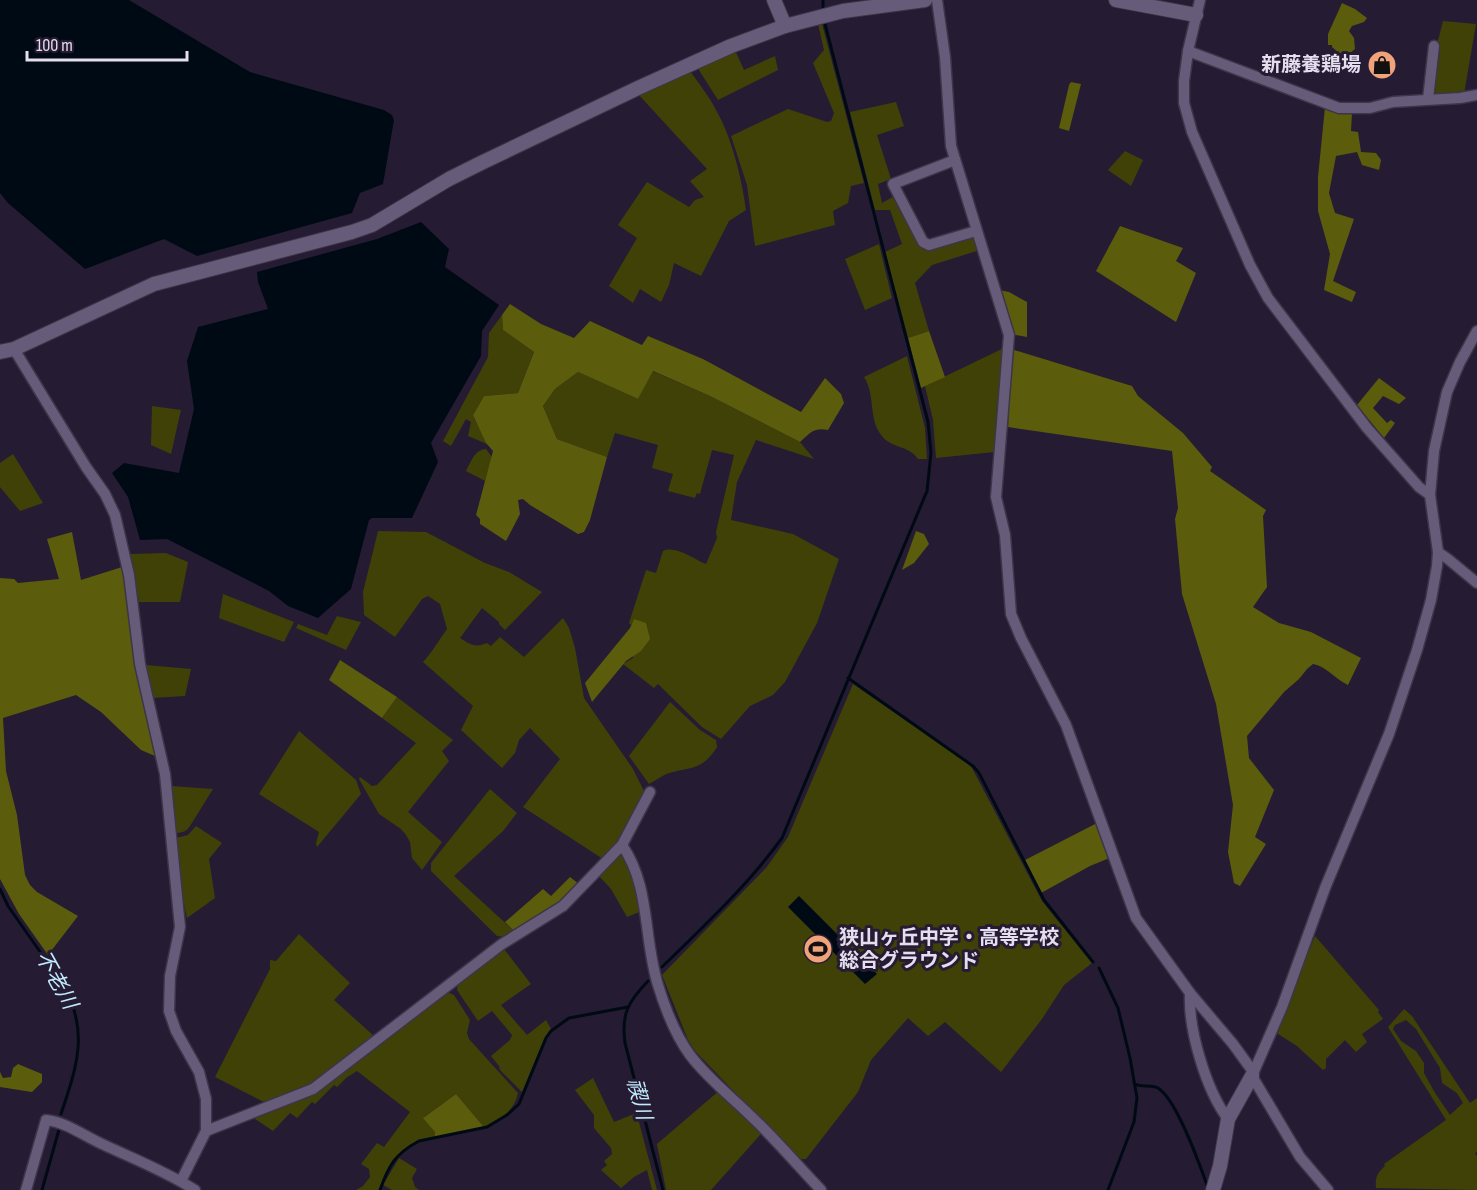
<svg xmlns="http://www.w3.org/2000/svg" width="1477" height="1190" viewBox="0 0 1477 1190" font-family="'Sofia Sans Condensed','Noto Sans JP',sans-serif">
  <style>
    .green { fill: #404107; fill-rule: evenodd }
    .forest { fill: #5b5c0c }
    .water { fill: #000a14 }
    .lines { fill: none; stroke-linecap: round; stroke-linejoin: round }
    .stream { stroke: #000a14; stroke-width: 3 }
    .minor-casing { stroke: #3d3549; stroke-width: 13 }
    .tertiary-casing { stroke: #3d3549; stroke-width: 16 }
    .minor { stroke: #665c79; stroke-width: 10 }
    .tertiary { stroke: #665c79; stroke-width: 14 }
    .labels { text-anchor: middle; dominant-baseline: central; stroke-width: 6; stroke-linejoin: round; paint-order: stroke }
    .poi-label { font-size: 20px; font-weight: bold; fill: #e4deef; stroke: #251b33; text-anchor: end }
    .water-label { font-size: 21px; font-style: italic; fill: #c2ebfe; stroke: #251b33 }
  </style>
  <rect width="100%" height="100%" fill="#251b33"/>
  <g class="green">
    <path d="M1443,21L1476,24L1464,94L1438,95L1434,91L1436,48Z"/>
    <path d="M818,24H822L864,183L851,186L848,203L833,211L835,225L755,246L747,185L731,136L788,109L827,122L831,121L834,113L813,63L824,50Z"/>
    <path d="M735,50L744,70L775,56L778,70L718,100L697,67Z"/>
    <path d="M690,71C699,84 709,96 716,110C732,138 742,179 746,210L729,221L701,276L674,263L669,285L661,302L640,289L633,303L609,286L637,238L618,225L647,182L689,207L695,200L704,197L690,181L707,169L638,94Z"/>
    <path d="M896,102L904,126L877,135L891,179L878,184L882,203L896,195L919,243L968,236L976,237L980,250L932,265L915,283L929,331L908,338L885,252L902,244L890,210H875L850,112Z"/>
    <path d="M1125,151L1143,160L1131,186L1108,170Z"/>
    <path d="M879,244L892,298L865,310L845,259Z"/>
    <path d="M502,315L503,330L534,352L518,393L484,396L473,415L487,444L468,436L471,422L466,419L451,446L443,441L488,357L489,333Z"/>
    <path d="M1006,347L994,452L936,458L933,420L925,386Z"/>
    <path d="M907,356L925,428L927,459H918C908,444 890,450 879,432C869,415 875,394 864,377Z"/>
    <path d="M652,371L710,396L800,442L814,459L756,440L737,482L731,520L793,534L839,559L817,623L785,682L773,695L750,706L721,739L702,727L658,684L654,688L623,664L633,658L634,619L631,625L629,623L646,570L656,573L663,551C676,545 693,559 706,564L717,538L716,532L734,455L712,450L700,494L697,493L695,498L668,491L673,474L652,468L658,445L615,433L607,457L557,439L543,406L555,389L578,372L638,399Z"/>
    <path d="M152,406L181,410L171,454L151,445Z"/>
    <path d="M486,449L492,457L485,481L466,471C471,462 474,450 486,449Z"/>
    <path d="M13,454L43,503L20,511L0,487V463Z"/>
    <path d="M378,531L426,532L485,563L509,572L542,592L505,630L499,624V622L482,608L460,638C471,645 475,648 487,643L491,646L500,637L524,657L563,618L569,628L575,648L584,698L633,769L644,791L625,836L603,859L523,807L560,759L530,728L519,740L515,753L502,768L461,730L473,706L423,662C433,651 439,640 447,629L440,604L428,596L422,599L395,637L364,615L363,592Z"/>
    <path d="M166,553L188,562L180,602H139L129,554Z"/>
    <path d="M223,594L294,622L284,642L219,618Z"/>
    <path d="M337,616L361,622L346,650L296,628L298,624L327,635Z"/>
    <path d="M146,665L191,669L185,696L152,698Z"/>
    <path d="M853,684L966,762L972,768L1042,901L1092,963L1064,985L1042,1019L1001,1072L945,1022L928,1036L908,1018L871,1060L858,1092L806,1159H799L695,1051L688,1040L662,975L766,868L788,837Z"/>
    <path d="M397,697L453,740L442,751L449,761L408,812L442,842L422,870L412,858L410,842L406,835L401,829L379,814L359,779L360,777L372,786L377,785L416,743L382,718Z"/>
    <path d="M670,702L700,730L716,740L717,747C701,772 691,766 666,774C660,777 655,781 649,784L629,756Z"/>
    <path d="M299,731L356,780L361,794L317,847L316,843L319,832L259,794Z"/>
    <path d="M171,786L213,789L190,826C186,832 182,833 174,833Z"/>
    <path d="M490,789L517,813L503,831L454,876L514,931L505,937L497,936L431,871V863Z"/>
    <path d="M196,826L222,843L209,859L215,898L187,918L181,891L176,838L188,835Z"/>
    <path d="M620,855L626,856L635,877L642,911L627,917L611,889L598,875L613,858Z"/>
    <path d="M299,934L350,983L334,1000L375,1037L319,1080L264,1102L215,1077L270,969V960L276,961Z"/>
    <path d="M1315,936L1379,1010L1378,1012L1383,1019L1362,1034L1367,1042L1356,1052L1345,1040L1326,1059V1068L1323,1070L1297,1046L1275,1032Z"/>
    <path d="M504,949L531,984L501,1005L527,1035L546,1020L551,1029L545,1037L522,1092L500,1070L499,1066L491,1056L510,1040L512,1035L492,1011L478,1021L457,990L458,984Z"/>
    <path d="M447,992L454,995L470,1020L467,1033L469,1039L518,1093C514,1111 502,1119 484,1127L456,1094L424,1117L435,1132V1137C401,1143 391,1159 379,1190H356L363,1186L370,1177L369,1169L361,1164L377,1143L384,1147L410,1112L357,1071L346,1078L337,1087L334,1085L315,1104L312,1102L297,1118L290,1113L273,1131L252,1117L287,1101Z"/>
    <path d="M1404,1009L1412,1016L1470,1103L1477,1098V1152L1475,1153L1477,1156V1190L1376,1188C1375,1178 1377,1173 1385,1166L1384,1164L1446,1120L1388,1027ZM1406,1020L1416,1029L1440,1068L1442,1083L1457,1093L1463,1103L1450,1115L1435,1093L1424,1073V1063L1416,1051L1401,1041L1393,1029L1395,1025Z"/>
    <path d="M593,1078L614,1122L634,1114L636,1111L657,1190H652L647,1170L634,1177L621,1188L601,1170L607,1165L604,1161L612,1154L611,1148L594,1128V1115L575,1090Z"/>
    <path d="M720,1090L761,1130L760,1135L711,1190H666L657,1144Z"/>
    <path d="M399,1158L417,1169L412,1178L415,1187L419,1190H392L383,1185Z"/>
  </g>
  <g class="forest">
    <path d="M1342,3L1355,9L1367,18L1364,22L1352,26L1349,31L1354,38L1355,49L1349,54H1340L1332,47V45H1328V34Z"/>
    <path d="M1071,82L1081,84L1069,131L1059,128L1069,85Z"/>
    <path d="M1325,107L1343,114L1352,113L1351,131L1358,132L1361,152L1376,153L1381,160L1379,170L1362,165L1357,152L1336,156L1329,193L1335,213L1354,219L1333,281L1356,292L1352,302L1324,290L1330,254L1318,211V177Z"/>
    <path d="M1120,226L1183,248L1176,261L1196,273L1176,322L1096,271Z"/>
    <path d="M999,290L1009,292L1027,302V337L1010,334Z"/>
    <path d="M510,304L541,324L574,338L590,321L642,345L648,336L703,359L801,412L825,378L841,394L844,403L828,430C814,427 810,433 800,442L710,396L653,371L638,399L578,372L555,389L543,406L557,439L607,457L590,520L584,532L578,534L530,505L523,499L518,500L520,514L506,541L480,524V519L476,515L493,451L486,443L473,415L484,396L518,393L534,352L503,330L502,315Z"/>
    <path d="M929,331L945,377L921,388L908,338Z"/>
    <path d="M1011,349L1132,386L1138,396L1183,433L1212,467L1210,471L1266,510L1263,516L1267,587L1253,607L1279,623L1311,632L1361,658L1348,685C1335,679 1326,666 1313,664L1307,669L1299,679L1284,692L1247,736L1249,758L1274,790L1255,837L1266,844L1240,886L1234,883L1228,852L1233,805L1216,704L1182,594L1175,519L1178,508L1172,451L1008,427Z"/>
    <path d="M1379,378L1406,398L1399,404L1383,396L1373,408L1387,423L1391,420L1395,423L1384,438L1357,405Z"/>
    <path d="M916,531L924,534L929,544L914,563L902,570Z"/>
    <path d="M72,532L81,580L122,567L133,647L155,756L141,750L101,712L76,695L3,718L6,771L17,815L25,875L30,885L37,892L78,916L48,955L19,914L0,879V578L14,579L18,583L59,579L47,539Z"/>
    <path d="M634,619L646,623L650,639L641,651L626,661L592,702L585,683L630,628Z"/>
    <path d="M340,660L397,697L382,718L329,680Z"/>
    <path d="M1099,822L1112,857L1090,866L1041,893L1025,860Z"/>
    <path d="M570,877L579,884L561,903L514,931L505,922L543,889L551,896Z"/>
    <path d="M18,1064L42,1074V1082L32,1092L0,1087V1072L3,1078L11,1077L13,1068Z"/>
    <path d="M456,1094L484,1127L435,1137V1132L423,1118Z"/>
  </g>
  <g class="water">
    <path d="M0,0H129L250,72L384,110L392,115L394,120L383,184L360,193L352,213L197,256L164,239L85,269L8,203L0,193Z"/>
    <path d="M421,222L449,249L445,267L499,305L482,331L481,356L431,443L438,462L412,518H372L369,520L351,589L318,618L288,606L269,591L167,539L140,540L128,497L112,473L124,463L179,473L194,409L187,361L198,327L268,309L258,282L257,272L377,239Z"/>
    <path d="M799,896L877,974L865,984L788,907Z"/>
  </g>
  <g class="lines">
    <g class="stream">
      <path d="M823,9V0"/>
      <path d="M848,678L973,766L979,773L1044,900L1093,962"/>
      <path d="M0,889L8,906L62,983C90,1030 77,1066 61,1114"/>
      <path d="M662,967C704,926 748,885 782,838L927,491L931,453L928,422L825,24"/>
      <path d="M1099,968L1118,1008L1130,1058L1137,1098L1134,1122L1108,1190"/>
      <path d="M648,981C628,1002 621,1014 625,1043L663,1190"/>
      <path d="M1135,1084C1142,1088 1151,1084 1158,1088C1177,1100 1199,1163 1207,1185"/>
      <path d="M42,1190L60,1126"/>
      <path d="M380,1190C389,1165 395,1154 419,1141L487,1127L507,1115L519,1104L546,1038L551,1031L569,1018L628,1007"/>
    </g>
    <g class="minor-casing">
      <g id="minor">
        <path d="M937,0L945,57L951,146L1009,335L996,497L1005,535L1011,614L1021,638L1066,725L1136,918L1190,993L1233,1044L1254,1073"/>
        <path d="M1200,0L1188,51L1184,81V103L1192,132L1250,265L1268,298L1367,428L1419,487L1430,495"/>
        <path d="M1188,51L1339,108H1370L1393,102L1460,98L1477,95"/>
        <path d="M1428,99L1434,46"/>
        <path d="M955,160L893,184L923,242L929,245L976,231"/>
        <path d="M14,349L86,467L105,494L115,515L129,575L140,664L165,774L180,927L170,976L169,1011L176,1031L199,1072L206,1099V1131L181,1181"/>
        <path d="M1438,552L1448,559L1477,583"/>
        <path d="M622,845C651,887 643,938 658,985C665,1008 676,1036 690,1055C708,1079 734,1099 755,1120C778,1142 799,1167 821,1190"/>
        <path d="M1190,993C1188,1029 1206,1090 1228,1119"/>
        <path d="M206,1131L313,1089L502,944L563,906L622,845L650,792"/>
        <path d="M26,1190L46,1120C66,1122 84,1136 102,1144C134,1159 165,1171 195,1190"/>
        <path d="M1328,1190L1300,1157L1252,1076L1282,1007L1325,888L1389,734L1417,650L1431,600L1437,566L1438,552L1430,495L1434,451L1447,392L1460,362L1477,331"/>
      </g>
    </g>
    <g class="tertiary-casing">
      <g id="tertiary">
        <path d="M774,0L785,26"/>
        <path d="M1116,0L1196,15"/>
        <path d="M0,352L14,349L154,284L352,232L372,225L449,179L481,163L638,88L731,46L785,26L843,11L925,0"/>
        <path d="M1213,1190L1220,1166L1228,1119L1252,1076"/>
      </g>
    </g>
    <use href="#minor" class="minor"/>
    <use href="#tertiary" class="tertiary"/>
  </g>
  <defs>
    <g id="shop-disc" transform="scale(1.5)"><circle r="9.5" fill="#f0a27a" stroke="#251b33"/><path d="M-5-2.5h2.3a2.7 3.5 0 0 1 5.4 0H5L5.5 6h-11ZM-1.5-2.5h3a1.5 2.3 0 0 0-3 0Z" fill="#111"/></g>
    <g id="stadium-disc" transform="scale(1.5)"><circle r="9.5" fill="#f0a27a" stroke="#251b33"/><path d="M0-5a6.5 5 0 1 0 0 10a6.5 5 0 1 0 0-10ZM-3.5-1.8h7v3.6h-7Z" fill="#111"/></g>
  </defs>
  <g fill-rule="evenodd">
    <use href="#shop-disc" x="1382" y="65"/>
    <use href="#stadium-disc" x="818" y="949"/>
  </g>
  <g class="labels">
    <g class="poi-label">
      <text x="1361" y="65">新藤養鶏場</text>
      <text x="839" y="938" text-anchor="start">狭山ヶ丘中学・高等学校<tspan x="839" dy="23">総合グラウンド</tspan></text>
    </g>
    <g class="water-label">
      <text transform="translate(56 980) rotate(61)">不老川</text>
      <text transform="translate(639 1099) rotate(75)">禊川</text>
    </g>
  </g>
  <path d="M27 51v9h160v-9" fill="none" stroke="#e4deef" stroke-width="3"/>
  <text x="36" y="51" font-size="18" fill="#e4deef" stroke="#251b33" stroke-width="4.5" paint-order="stroke">100 m</text>
</svg>
